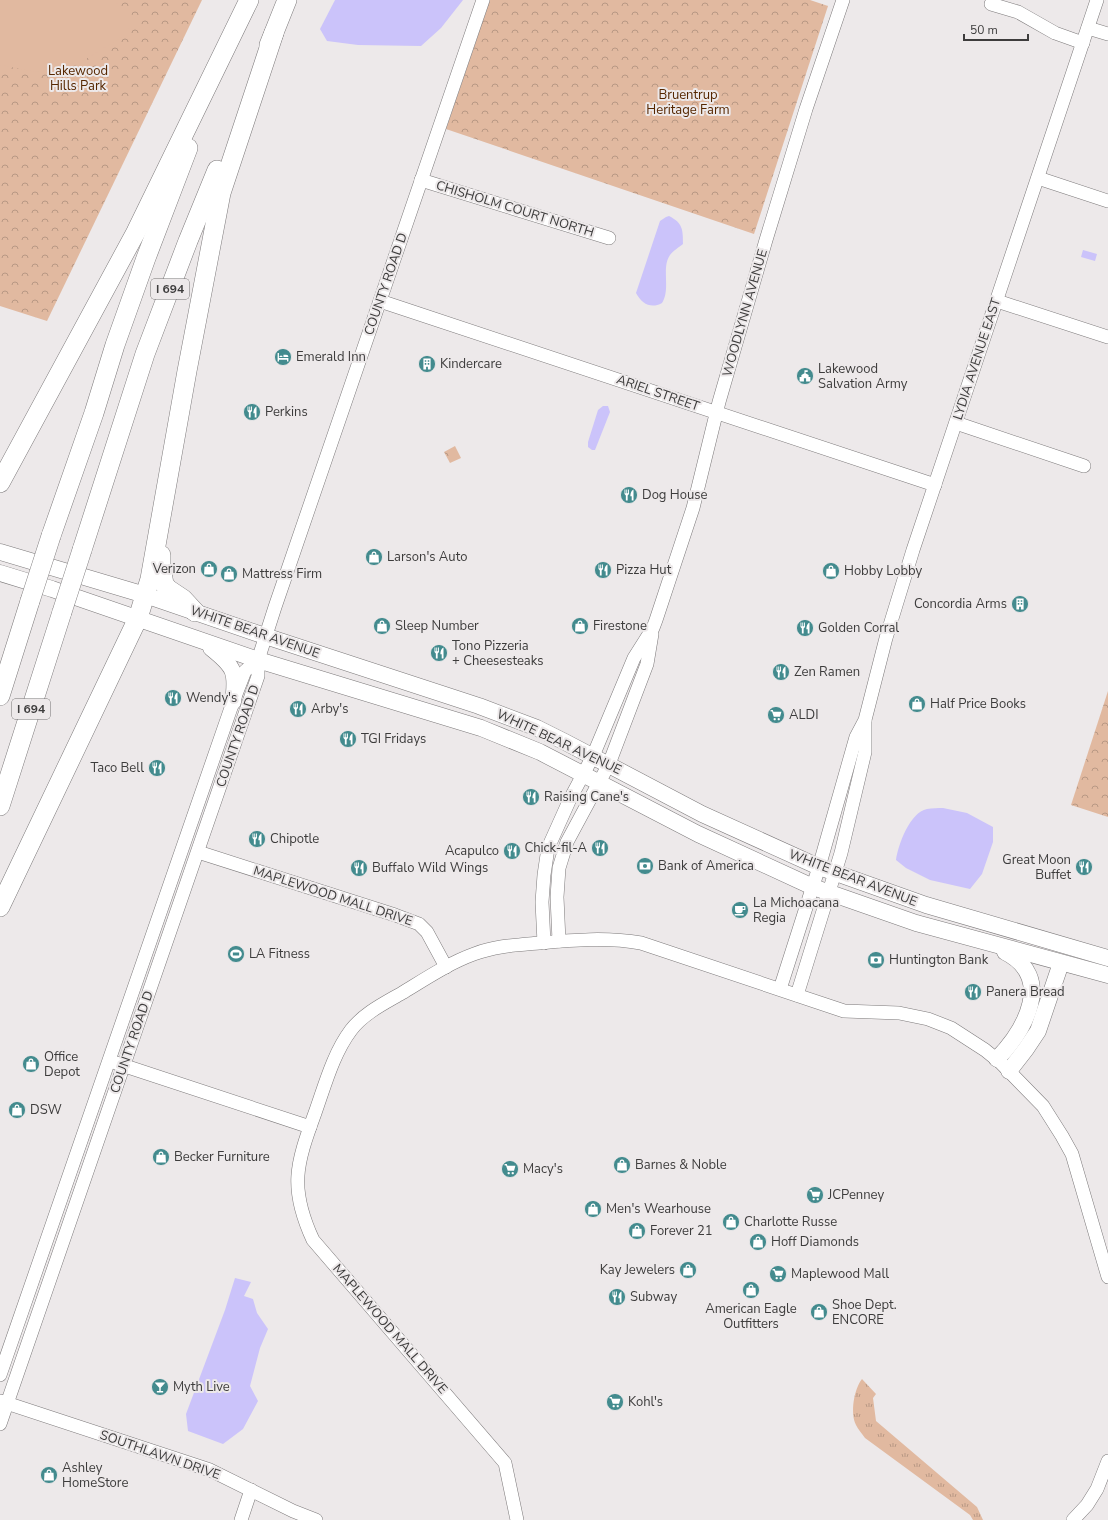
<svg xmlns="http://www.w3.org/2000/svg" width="1108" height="1520" viewBox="0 0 1108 1520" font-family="'Nunito Sans',sans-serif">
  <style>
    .grass { fill: url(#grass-tufts) }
    .park { fill: url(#park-crowns) }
    .pitch { fill: #e1b9a0 }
    .water { fill: #cbc3fa }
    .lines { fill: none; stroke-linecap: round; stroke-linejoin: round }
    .minor-casing { stroke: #7d7a7b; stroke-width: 14 }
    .major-casing { stroke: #7d7a7b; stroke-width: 17 }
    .highway-casing { stroke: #7d7a7b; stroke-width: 20 }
    .minor { stroke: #fff; stroke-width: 13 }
    .major { stroke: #fff; stroke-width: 16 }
    .highway { stroke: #fff; stroke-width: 19 }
    .highway-bridge-casing { stroke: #7d7a7b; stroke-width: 20; stroke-linecap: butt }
    .highway-bridge { stroke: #fff; stroke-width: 19 }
    .labels { text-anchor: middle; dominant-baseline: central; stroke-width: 4; stroke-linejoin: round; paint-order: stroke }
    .shield { fill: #ede9ea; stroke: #727070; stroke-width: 1 }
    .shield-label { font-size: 12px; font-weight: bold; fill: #3d3c3c }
    .park-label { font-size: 13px; fill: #562700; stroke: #ede9ea }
    .street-label { font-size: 13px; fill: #3d3c3c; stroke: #ede9ea }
    .poi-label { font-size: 13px; fill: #3d3c3c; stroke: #ede9ea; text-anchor: start }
  </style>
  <defs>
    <pattern id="grass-tufts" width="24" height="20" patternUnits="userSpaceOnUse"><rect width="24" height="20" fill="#e1b9a0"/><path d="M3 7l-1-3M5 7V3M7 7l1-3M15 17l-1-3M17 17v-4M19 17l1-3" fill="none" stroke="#b89884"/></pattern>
    <pattern id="park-crowns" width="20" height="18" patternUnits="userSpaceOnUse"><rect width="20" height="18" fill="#e1b9a0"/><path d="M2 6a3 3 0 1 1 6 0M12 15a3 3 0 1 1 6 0" fill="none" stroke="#b89884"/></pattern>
  </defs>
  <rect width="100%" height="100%" fill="#ede9ea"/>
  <path class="grass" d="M862,1379L876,1394L873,1398L876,1421L977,1507L983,1520H973L970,1515L865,1438C862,1434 858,1429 856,1425C850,1413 854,1389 862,1379Z"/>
  <g class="park">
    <path d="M0,0H202L47,321L0,306Z"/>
    <path d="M490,0H810L828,6L754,234L446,129Z"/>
    <path d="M455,446L461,458L450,463L444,452Z"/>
    <path d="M1108,691V817L1071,805Z"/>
  </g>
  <path class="pitch" d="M0,0H113L136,18L123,36L78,64L37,72L0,65Z"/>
  <g class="water">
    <path d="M335,0H463L441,28L421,46L358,45L327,41L320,29Z"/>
    <path d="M669,216C683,223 683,230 683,244C679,247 673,251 670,255C661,268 671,289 662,303C651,309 642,304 636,293L660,221L666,217Z"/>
    <path d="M1083,250L1097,254L1095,261L1081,257Z"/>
    <path d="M603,406H608L610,412L595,450H592L588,447V442L598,410Z"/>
    <path d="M943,808L967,813L993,827V842L982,874L970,889L930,880L906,868L896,860C898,845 910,812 927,809C932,808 938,808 943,808Z"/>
    <path d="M235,1278L251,1282L244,1296L253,1299L257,1313L268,1329L260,1348L250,1386L258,1401L243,1429L223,1444L188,1431L186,1414L225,1310Z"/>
  </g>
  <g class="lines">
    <g class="minor-casing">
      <g id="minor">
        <path d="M991,4L1018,12L1055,33L1083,43"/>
        <path d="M1088,28L1108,34"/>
        <path d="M1038,178L1108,201"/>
        <path d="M421,180L609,238"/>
        <path d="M380,301L935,485"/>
        <path d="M997,301L1108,337"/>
        <path d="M956,423L1084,466"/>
        <path d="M198,852L395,915L419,924L427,932L446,967"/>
        <path d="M559,941L557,897L559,868L567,842L609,764L647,664L652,634"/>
        <path d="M544,943L542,902L544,875L548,848L570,799L593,756L634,658L653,628L656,620L693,508L719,402L766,240L806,109L843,0"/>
        <path d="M780,989L819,867L856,737L865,720L886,638L913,550L1097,0"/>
        <path d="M797,995L841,853L865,752V722"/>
        <path d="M116,1063L310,1127"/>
        <path d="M0,1375L233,702L245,671L258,660"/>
        <path d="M0,1401L210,1470L293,1511L316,1520"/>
        <path d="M0,1424L258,676V660L275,607L483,0"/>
        <path d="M241,1520L251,1490"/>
        <path d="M517,1520L505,1463L313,1240C289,1188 296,1165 315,1113C325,1085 333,1054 351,1030C364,1013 385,1003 402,993C425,979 449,963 474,954C495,946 516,945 539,943C573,940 607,937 641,943L844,1011L899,1013L928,1019L951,1028L985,1050L1001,1063L1043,1106L1062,1136L1072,1154L1108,1277"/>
        <path d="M1073,1520L1087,1505L1097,1489L1108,1461"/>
      </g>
    </g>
    <g class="major-casing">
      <g id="major">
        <path d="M0,552L145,595L265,636L479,706L537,728L565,742L702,814L819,867L926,905L1108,958"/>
        <path d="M0,573L52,589L258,660L481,728L540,752L698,834L813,887L916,923L1108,975"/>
        <path d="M211,648C235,667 237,672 233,702"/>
        <path d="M997,1059C1025,1030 1055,977 1005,952"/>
        <path d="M1009,1071L1026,1049L1038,1031L1061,963"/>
      </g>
    </g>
    <g class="highway-casing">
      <g id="highway">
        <path d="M269,45L287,0"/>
        <path d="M0,483L136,232L249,0"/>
        <path d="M51,536L94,413L115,345L146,258L188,148"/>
        <path d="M82,550L145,354L188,241L217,170"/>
        <path d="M161,555V567L164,584L168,589L183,599L195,612"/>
        <path d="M0,696L30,601"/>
        <path d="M0,806L62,612"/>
        <path d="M0,907L138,618L150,579L187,371L221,193L274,33"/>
      </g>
    </g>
    <use href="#minor" class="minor"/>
    <use href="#major" class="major"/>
    <use href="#highway" class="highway"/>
    <g class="highway-bridge-casing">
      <g id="highway-bridge">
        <path d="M30,601L51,536"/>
        <path d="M62,612L82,550"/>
      </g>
    </g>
    <use href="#highway-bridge" class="highway-bridge"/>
  </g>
  <defs>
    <g id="hotel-disc" transform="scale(0.9)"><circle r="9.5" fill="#438b8e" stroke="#ede9ea"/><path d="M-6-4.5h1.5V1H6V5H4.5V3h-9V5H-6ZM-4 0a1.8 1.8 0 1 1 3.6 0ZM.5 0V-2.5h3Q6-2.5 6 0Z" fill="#fff"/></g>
    <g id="building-disc" transform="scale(0.9)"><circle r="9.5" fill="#438b8e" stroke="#ede9ea"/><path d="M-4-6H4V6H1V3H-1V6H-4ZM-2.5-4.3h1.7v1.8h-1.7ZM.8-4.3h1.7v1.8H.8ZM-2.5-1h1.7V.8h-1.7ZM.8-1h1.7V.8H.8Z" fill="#fff"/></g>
    <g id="civic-disc" transform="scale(0.9)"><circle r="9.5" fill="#438b8e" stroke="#ede9ea"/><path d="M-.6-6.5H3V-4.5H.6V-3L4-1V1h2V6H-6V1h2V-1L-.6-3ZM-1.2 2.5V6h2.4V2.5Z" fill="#fff"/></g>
    <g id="restaurant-disc" transform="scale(0.9)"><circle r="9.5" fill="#438b8e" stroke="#ede9ea"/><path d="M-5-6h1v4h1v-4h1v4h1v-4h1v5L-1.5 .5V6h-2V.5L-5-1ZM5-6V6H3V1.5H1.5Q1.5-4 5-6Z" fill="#fff"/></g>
    <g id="shop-disc" transform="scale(0.9)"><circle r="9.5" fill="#438b8e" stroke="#ede9ea"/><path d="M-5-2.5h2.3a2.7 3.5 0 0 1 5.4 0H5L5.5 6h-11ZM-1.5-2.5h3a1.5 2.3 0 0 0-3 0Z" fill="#fff"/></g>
    <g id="supermarket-disc" transform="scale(0.9)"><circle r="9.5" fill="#438b8e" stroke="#ede9ea"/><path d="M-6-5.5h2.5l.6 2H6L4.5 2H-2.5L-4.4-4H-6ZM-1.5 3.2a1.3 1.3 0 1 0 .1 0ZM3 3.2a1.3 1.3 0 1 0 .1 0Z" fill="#fff"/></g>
    <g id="bank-disc" transform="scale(0.9)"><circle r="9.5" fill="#438b8e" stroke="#ede9ea"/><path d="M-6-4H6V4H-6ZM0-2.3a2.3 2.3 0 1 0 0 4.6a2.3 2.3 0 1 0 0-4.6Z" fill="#fff"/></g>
    <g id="cafe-disc" transform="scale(0.9)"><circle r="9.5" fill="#438b8e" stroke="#ede9ea"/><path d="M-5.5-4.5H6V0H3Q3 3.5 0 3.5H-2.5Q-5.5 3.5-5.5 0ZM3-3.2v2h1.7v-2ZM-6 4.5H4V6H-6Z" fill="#fff"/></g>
    <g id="stadium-disc" transform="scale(0.9)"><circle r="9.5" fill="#438b8e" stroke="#ede9ea"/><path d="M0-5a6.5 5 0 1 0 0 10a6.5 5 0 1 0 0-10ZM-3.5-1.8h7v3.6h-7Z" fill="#fff"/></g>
    <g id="bar-disc" transform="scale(0.9)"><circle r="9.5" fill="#438b8e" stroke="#ede9ea"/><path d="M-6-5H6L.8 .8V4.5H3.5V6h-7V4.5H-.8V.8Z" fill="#fff"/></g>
  </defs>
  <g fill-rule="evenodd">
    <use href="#hotel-disc" x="283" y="357"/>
    <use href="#building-disc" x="427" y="364"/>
    <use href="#civic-disc" x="805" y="376"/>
    <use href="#restaurant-disc" x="252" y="412"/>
    <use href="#restaurant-disc" x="629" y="495"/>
    <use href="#shop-disc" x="374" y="557"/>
    <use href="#shop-disc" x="209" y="569"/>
    <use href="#restaurant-disc" x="603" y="570"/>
    <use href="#shop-disc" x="831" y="571"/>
    <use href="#shop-disc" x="229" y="574"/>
    <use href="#building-disc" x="1020" y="604"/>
    <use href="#shop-disc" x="382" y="626"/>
    <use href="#shop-disc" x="580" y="626"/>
    <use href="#restaurant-disc" x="805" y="628"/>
    <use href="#restaurant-disc" x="439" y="653"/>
    <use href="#restaurant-disc" x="781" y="672"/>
    <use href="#restaurant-disc" x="173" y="698"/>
    <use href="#shop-disc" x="917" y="704"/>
    <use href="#restaurant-disc" x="298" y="709"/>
    <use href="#supermarket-disc" x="776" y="715"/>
    <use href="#restaurant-disc" x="348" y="739"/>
    <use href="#restaurant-disc" x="157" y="768"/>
    <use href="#restaurant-disc" x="531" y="797"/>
    <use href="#restaurant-disc" x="257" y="839"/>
    <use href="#restaurant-disc" x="600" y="848"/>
    <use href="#restaurant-disc" x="512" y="851"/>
    <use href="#bank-disc" x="645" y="866"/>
    <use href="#restaurant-disc" x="1084" y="867"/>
    <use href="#restaurant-disc" x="359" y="868"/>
    <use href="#cafe-disc" x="740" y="910"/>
    <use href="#stadium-disc" x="236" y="954"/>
    <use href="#bank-disc" x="876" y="960"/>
    <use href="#restaurant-disc" x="973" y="992"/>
    <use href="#shop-disc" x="31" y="1064"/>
    <use href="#shop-disc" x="17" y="1110"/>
    <use href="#shop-disc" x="161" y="1157"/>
    <use href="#shop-disc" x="622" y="1165"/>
    <use href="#supermarket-disc" x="510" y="1169"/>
    <use href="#supermarket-disc" x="815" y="1195"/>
    <use href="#shop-disc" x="593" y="1209"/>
    <use href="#shop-disc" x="731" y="1222"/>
    <use href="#shop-disc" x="637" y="1231"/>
    <use href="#shop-disc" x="758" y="1242"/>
    <use href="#shop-disc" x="688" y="1270"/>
    <use href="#supermarket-disc" x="778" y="1274"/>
    <use href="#shop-disc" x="751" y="1290"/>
    <use href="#restaurant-disc" x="617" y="1297"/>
    <use href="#shop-disc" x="819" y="1312"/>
    <use href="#bar-disc" x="160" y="1387"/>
    <use href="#supermarket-disc" x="615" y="1402"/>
    <use href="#shop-disc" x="49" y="1475"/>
  </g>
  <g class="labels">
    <g class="shield">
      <rect x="151" y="279" width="38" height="20" rx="3"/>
      <rect x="12" y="699" width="38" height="20" rx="3"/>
    </g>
    <g class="shield-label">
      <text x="170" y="289">I 694</text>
      <text x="31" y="709">I 694</text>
    </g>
    <g class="park-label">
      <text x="78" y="71">Lakewood<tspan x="78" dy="15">Hills Park</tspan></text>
      <text x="688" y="95">Bruentrup<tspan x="688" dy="15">Heritage Farm</tspan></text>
    </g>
    <g class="street-label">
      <text transform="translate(515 209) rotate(17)">CHISHOLM COURT NORTH</text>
      <text transform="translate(386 284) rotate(-71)">COUNTY ROAD D</text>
      <text transform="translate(745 313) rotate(-74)">WOODLYNN AVENUE</text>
      <text transform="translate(977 359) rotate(-72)">LYDIA AVENUE EAST</text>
      <text transform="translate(658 393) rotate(19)">ARIEL STREET</text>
      <text transform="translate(255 632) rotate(19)">WHITE BEAR AVENUE</text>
      <text transform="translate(238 736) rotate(-71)">COUNTY ROAD D</text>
      <text transform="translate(559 742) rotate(25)">WHITE BEAR AVENUE</text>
      <text transform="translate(853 878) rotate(21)">WHITE BEAR AVENUE</text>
      <text transform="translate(333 896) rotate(18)">MAPLEWOOD MALL DRIVE</text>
      <text transform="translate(132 1042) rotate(-71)">COUNTY ROAD D</text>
      <text transform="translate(390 1329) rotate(49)">MAPLEWOOD MALL DRIVE</text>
      <text transform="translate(160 1455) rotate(19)">SOUTHLAWN DRIVE</text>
    </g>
    <g class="poi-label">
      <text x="296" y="357">Emerald Inn</text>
      <text x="440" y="364">Kindercare</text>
      <text x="818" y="369">Lakewood<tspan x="818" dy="15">Salvation Army</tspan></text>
      <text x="265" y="412">Perkins</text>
      <text x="642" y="495">Dog House</text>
      <text x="387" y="557">Larson's Auto</text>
      <text x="196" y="569" text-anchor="end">Verizon</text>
      <text x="616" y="570">Pizza Hut</text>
      <text x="844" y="571">Hobby Lobby</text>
      <text x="242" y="574">Mattress Firm</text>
      <text x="1007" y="604" text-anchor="end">Concordia Arms</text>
      <text x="395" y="626">Sleep Number</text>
      <text x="593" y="626">Firestone</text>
      <text x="818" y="628">Golden Corral</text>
      <text x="452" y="646">Tono Pizzeria<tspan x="452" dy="15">+ Cheesesteaks</tspan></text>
      <text x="794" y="672">Zen Ramen</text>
      <text x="186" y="698">Wendy's</text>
      <text x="930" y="704">Half Price Books</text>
      <text x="311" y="709">Arby's</text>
      <text x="789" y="715">ALDI</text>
      <text x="361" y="739">TGI Fridays</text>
      <text x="144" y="768" text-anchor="end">Taco Bell</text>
      <text x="544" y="797">Raising Cane's</text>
      <text x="270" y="839">Chipotle</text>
      <text x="587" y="848" text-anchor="end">Chick-fil-A</text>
      <text x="499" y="851" text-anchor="end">Acapulco</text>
      <text x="1071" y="860" text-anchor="end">Great Moon<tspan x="1071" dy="15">Buffet</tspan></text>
      <text x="658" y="866">Bank of America</text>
      <text x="372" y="868">Buffalo Wild Wings</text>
      <text x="753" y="903">La Michoacana<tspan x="753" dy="15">Regia</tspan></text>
      <text x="249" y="954">LA Fitness</text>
      <text x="889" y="960">Huntington Bank</text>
      <text x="986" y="992">Panera Bread</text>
      <text x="44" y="1057">Office<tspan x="44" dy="15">Depot</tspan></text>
      <text x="30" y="1110">DSW</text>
      <text x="174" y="1157">Becker Furniture</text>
      <text x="635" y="1165">Barnes &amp; Noble</text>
      <text x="523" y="1169">Macy's</text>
      <text x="828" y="1195">JCPenney</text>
      <text x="606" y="1209">Men's Wearhouse</text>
      <text x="744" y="1222">Charlotte Russe</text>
      <text x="650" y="1231">Forever 21</text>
      <text x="771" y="1242">Hoff Diamonds</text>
      <text x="675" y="1270" text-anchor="end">Kay Jewelers</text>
      <text x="791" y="1274">Maplewood Mall</text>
      <text x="630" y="1297">Subway</text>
      <text x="832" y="1305">Shoe Dept.<tspan x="832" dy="15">ENCORE</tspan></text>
      <text x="751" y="1309" text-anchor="middle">American Eagle<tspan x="751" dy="15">Outfitters</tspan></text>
      <text x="173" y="1387">Myth Live</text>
      <text x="628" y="1402">Kohl's</text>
      <text x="62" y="1468">Ashley<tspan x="62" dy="15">HomeStore</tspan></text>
    </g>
  </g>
  <path d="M964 34v6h64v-6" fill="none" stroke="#3d3c3c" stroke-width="2"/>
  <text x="970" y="34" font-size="12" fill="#3d3c3c" stroke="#ede9ea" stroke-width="3" paint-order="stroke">50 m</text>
</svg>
